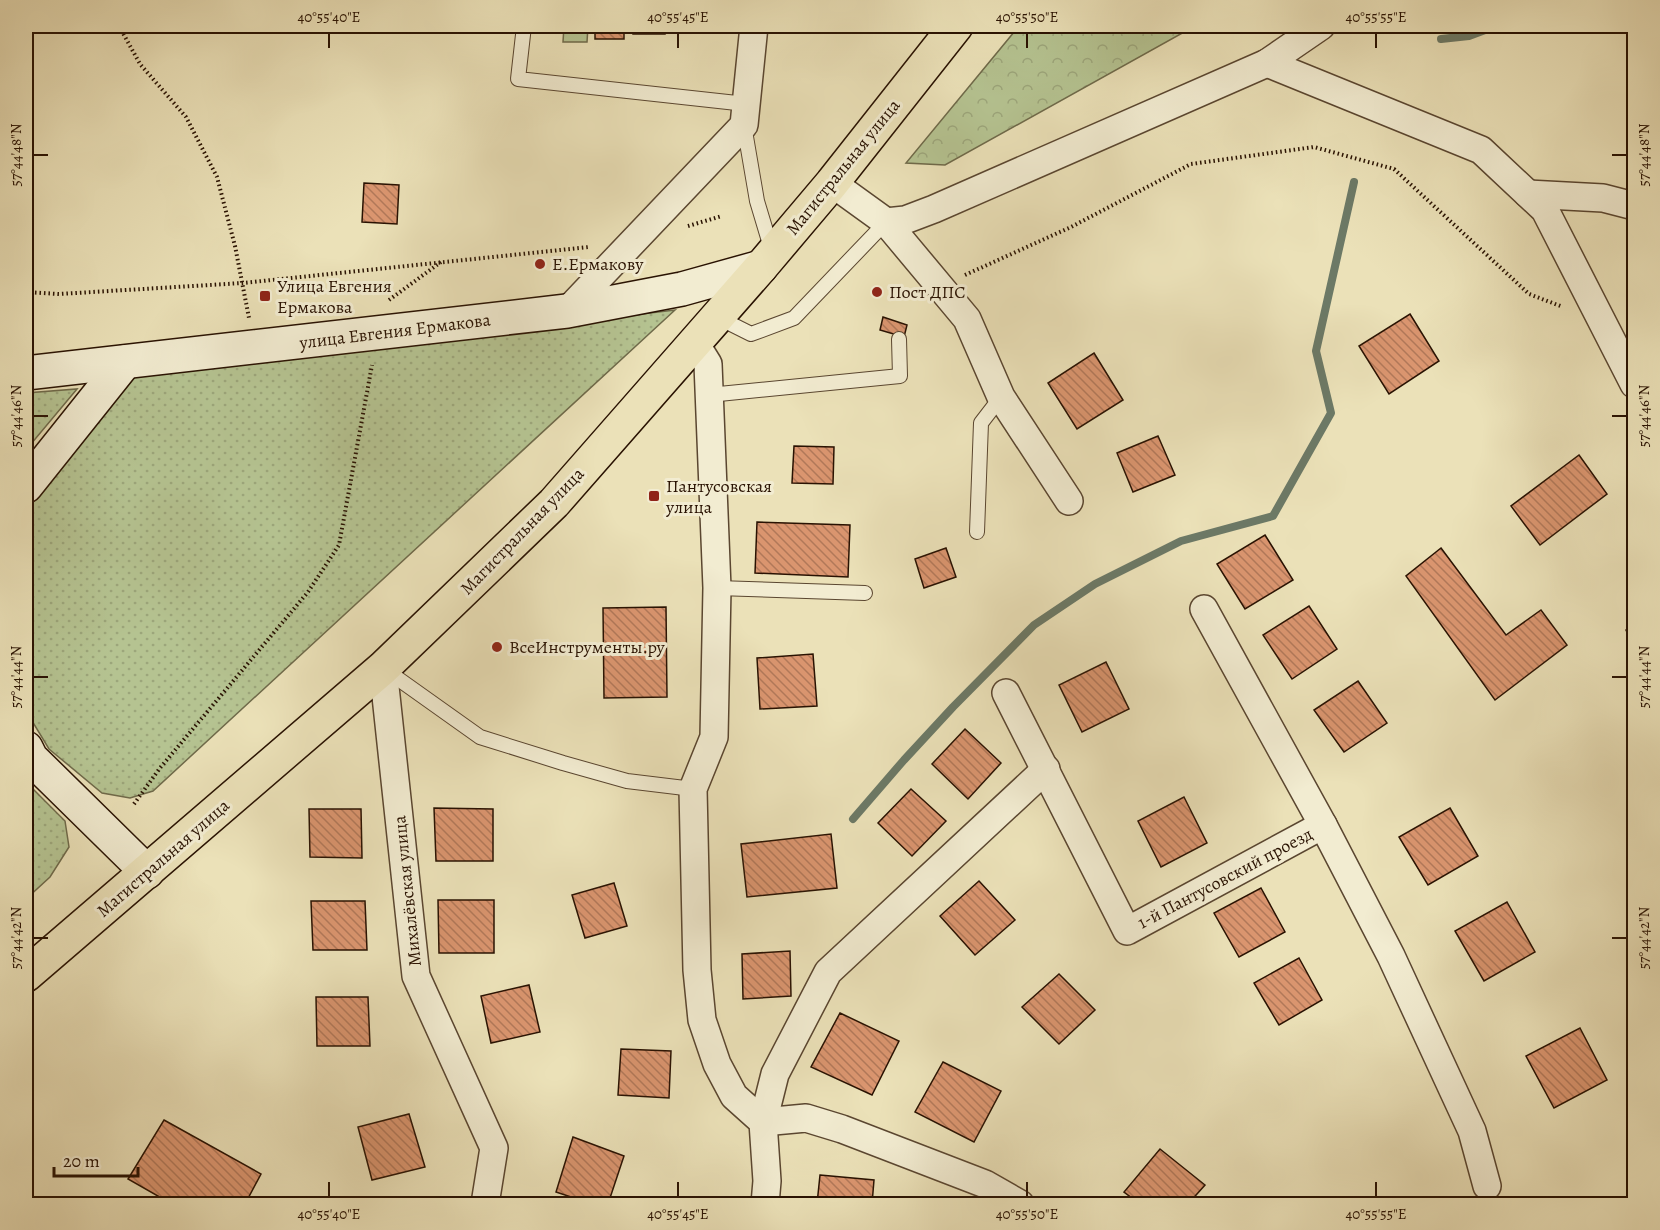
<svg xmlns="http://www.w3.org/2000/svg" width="1660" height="1230" viewBox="0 0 1660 1230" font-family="Alegreya,serif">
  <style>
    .grass { fill: url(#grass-dots); stroke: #6f6a4a; stroke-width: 1.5 }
    .forest { fill: url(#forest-crowns); stroke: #6f6a4a; stroke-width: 1.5 }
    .garden { fill: #b5c391; stroke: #6f6a4a; stroke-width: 1.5 }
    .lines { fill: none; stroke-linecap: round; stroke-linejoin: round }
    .stream { stroke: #6c7966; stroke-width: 8 }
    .building { fill: url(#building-back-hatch); stroke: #291202; stroke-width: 1.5 }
    .service-casing { stroke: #5a4630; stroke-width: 16 }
    .minor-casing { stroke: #5a4630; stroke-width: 30 }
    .secondary-casing { stroke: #291202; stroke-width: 36 }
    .trunk-casing { stroke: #291202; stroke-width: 36 }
    .path { stroke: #291202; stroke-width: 4; stroke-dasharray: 1.5 3; stroke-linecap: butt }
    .service { stroke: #f2ecd1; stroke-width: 14 }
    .minor { stroke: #f2ecd1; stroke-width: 27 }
    .secondary { stroke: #f2ecd1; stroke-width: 33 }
    .trunk { stroke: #ebe1b8; stroke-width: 33 }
    .ticks { fill: none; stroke: #291202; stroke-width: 2 }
    .poi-dot { fill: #8f2418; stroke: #f2ecd1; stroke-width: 2 }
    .labels { text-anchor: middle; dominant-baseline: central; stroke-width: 6; stroke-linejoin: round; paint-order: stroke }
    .street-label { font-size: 18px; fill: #291202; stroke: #f2ecd1 }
    .poi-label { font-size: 18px; fill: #291202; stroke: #f2ecd1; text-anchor: start }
    .neatline { fill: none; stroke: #291202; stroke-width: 2 }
    .ticks-label { font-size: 15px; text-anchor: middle; fill: #291202 }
  </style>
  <defs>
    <pattern id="grass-dots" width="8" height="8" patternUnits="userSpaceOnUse" patternTransform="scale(1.5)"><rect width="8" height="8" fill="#b5c391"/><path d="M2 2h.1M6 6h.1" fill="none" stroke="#9ca67b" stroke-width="1.8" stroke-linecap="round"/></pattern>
    <pattern id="forest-crowns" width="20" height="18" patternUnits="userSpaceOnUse" patternTransform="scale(1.5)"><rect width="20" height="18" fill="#b5c391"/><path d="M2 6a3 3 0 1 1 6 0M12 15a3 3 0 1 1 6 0" fill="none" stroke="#9ca67b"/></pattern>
    <pattern id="building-back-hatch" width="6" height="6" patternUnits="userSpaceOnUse" patternTransform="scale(1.5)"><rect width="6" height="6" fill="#da956f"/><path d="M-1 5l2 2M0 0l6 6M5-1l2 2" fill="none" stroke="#b17859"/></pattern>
  </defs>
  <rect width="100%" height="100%" fill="#ebe1b8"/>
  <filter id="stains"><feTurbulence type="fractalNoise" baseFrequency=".00333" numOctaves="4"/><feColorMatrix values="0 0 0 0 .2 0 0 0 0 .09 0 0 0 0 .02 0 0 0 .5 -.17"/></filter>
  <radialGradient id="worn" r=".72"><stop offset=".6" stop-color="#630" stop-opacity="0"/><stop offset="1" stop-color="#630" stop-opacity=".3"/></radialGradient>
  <g class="grass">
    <path d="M675,310L153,791L130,798L102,793L49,749L26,711V505L130,375Z"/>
    <path d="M77,389L26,450V393Z"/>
    <path d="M26,782L65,821L69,847L50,877L26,899Z"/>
  </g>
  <path class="forest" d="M1019,26H1195L945,165L906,163Z"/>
  <path class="garden" d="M564,26H588L587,42H563Z"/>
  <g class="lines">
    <g class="stream">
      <path d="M1441,39L1469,36L1496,26"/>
      <path d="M853,819L904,760L953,707L1034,625L1095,584L1181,541L1273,516L1331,413L1316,351L1354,182"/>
    </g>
  </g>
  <g class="building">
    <rect x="595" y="26" width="29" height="13"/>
    <rect x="633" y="26" width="32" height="8"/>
    <path d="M364,183L399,185L397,224L362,222Z"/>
    <path d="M1410,314L1439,361L1389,394L1359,346Z"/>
    <path d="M883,317L907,325L904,337L880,330Z"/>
    <path d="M1094,353L1123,400L1077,429L1048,383Z"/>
    <path d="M1158,436L1175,475L1133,492L1117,453Z"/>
    <path d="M794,446L834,447L833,484L792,483Z"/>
    <path d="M1579,455L1607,494L1540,545L1511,506Z"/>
    <path d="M757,522L850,525L848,577L755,573Z"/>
    <path d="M1265,535L1293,580L1245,609L1217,564Z"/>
    <path d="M946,548L956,577L924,588L915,559Z"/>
    <path d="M1441,548L1506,635L1541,610L1567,645L1495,700L1406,576Z"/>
    <path d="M1309,606L1337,649L1292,679L1263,635Z"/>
    <path d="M666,607L667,697L604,698L603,608Z"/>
    <path d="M1634,625V648L1626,630Z"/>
    <path d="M813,654L817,706L760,709L757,658Z"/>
    <path d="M1106,662L1129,709L1082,732L1059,685Z"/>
    <path d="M1358,681L1387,723L1344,752L1314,710Z"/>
    <path d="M965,729L1001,763L968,799L932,764Z"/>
    <path d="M911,789L946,821L912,856L878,823Z"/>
    <path d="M1184,797L1207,843L1161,867L1138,821Z"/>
    <path d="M434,808L493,809V861H436Z"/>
    <path d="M1450,808L1478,856L1428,885L1399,837Z"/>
    <path d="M309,809H361L362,858L310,857Z"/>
    <path d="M831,834L837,888L747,897L741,844Z"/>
    <path d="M979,881L1015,920L975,955L940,916Z"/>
    <path d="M614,883L627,926L585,938L572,895Z"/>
    <path d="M1261,888L1285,932L1239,957L1214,913Z"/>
    <path d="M438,900H494V953H439Z"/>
    <path d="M311,901H365L367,950H313Z"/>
    <path d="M1507,902L1535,952L1484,981L1455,931Z"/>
    <path d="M790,951L791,996L743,999L742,954Z"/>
    <path d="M1299,958L1322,1000L1279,1025L1254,983Z"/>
    <path d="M1059,974L1095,1010L1059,1044L1022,1007Z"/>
    <path d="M529,985L540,1032L491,1043L481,996Z"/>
    <path d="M316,997H368L370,1046H317Z"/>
    <path d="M840,1013L899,1041L872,1095L811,1067Z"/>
    <path d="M1580,1028L1607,1080L1554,1108L1526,1056Z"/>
    <path d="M621,1049L671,1051L669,1098L618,1095Z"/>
    <path d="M943,1062L1001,1091L974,1142L915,1112Z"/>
    <path d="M409,1114L425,1167L372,1180L358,1127Z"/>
    <path d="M164,1120L261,1174L245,1204H153L158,1196L128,1179Z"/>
    <path d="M573,1137L624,1156L608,1204H592L556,1192Z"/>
    <path d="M1160,1149L1205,1185L1188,1204H1140L1124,1192Z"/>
    <path d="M820,1175L874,1180L872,1204H817Z"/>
  </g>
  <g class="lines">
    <g class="service-casing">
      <g id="service">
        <path d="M524,26L518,79L746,104"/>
        <path d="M744,125L757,201L772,251"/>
        <path d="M717,317L751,334L794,318L886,222"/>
        <path d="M709,395L900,376L899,339"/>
        <path d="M977,532L981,423L1001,397"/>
        <path d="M717,588L865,593"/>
        <path d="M383,668L480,737L563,763L627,781L693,789"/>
      </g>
    </g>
    <g class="minor-casing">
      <g id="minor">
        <path d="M1267,63L1481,150L1545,210L1634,384"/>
        <path d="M832,183L886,222L967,319L1001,397L1069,501"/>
        <path d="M1528,194L1603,198L1634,206"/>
        <path d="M886,222L905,220L934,209L1267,63L1321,26"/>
        <path d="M567,311L744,125L754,26"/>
        <path d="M695,343L708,364L717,588L714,737L693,789L697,970L702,1020L717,1064L734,1096L763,1122L767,1181L765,1204"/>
        <path d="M1204,609L1323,825L1391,956L1472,1131L1487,1186"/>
        <path d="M383,668L416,976L494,1148L485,1204"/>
        <path d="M1006,693L1127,931L1323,825"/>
        <path d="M1020,1204L985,1184L842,1129L806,1118L763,1122L775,1074L828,972L1046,769"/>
      </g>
    </g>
    <g class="secondary-casing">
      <g id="secondary">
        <path d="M26,373L567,311L682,289L761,267"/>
        <path d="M26,486L125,362"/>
        <path d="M26,748L31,758L147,872"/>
      </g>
    </g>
    <g class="trunk-casing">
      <path id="trunk" d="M26,975L383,668L554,503L761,267L832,183L956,26"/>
    </g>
    <g class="path">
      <path d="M119,26L140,64L186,117L217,177L235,246L249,318"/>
      <path d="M688,226L722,216"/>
      <path d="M965,275L1071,227L1191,164L1314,147L1394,169L1529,294L1563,307"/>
      <path d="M26,292L59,294L243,283L589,247"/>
      <path d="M389,300L441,262"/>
      <path d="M134,804L160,768L308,592L339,545L372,365"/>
      <path d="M26,905L29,909"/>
    </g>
    <use href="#service" class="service"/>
    <use href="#minor" class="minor"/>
    <use href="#secondary" class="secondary"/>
    <use href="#trunk" class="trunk"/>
  </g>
  <path class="ticks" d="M329,33V48M678,33V48M1027,33V48M1376,33V48M33,155H48M1612,155H1627M33,416H48M1612,416H1627M33,677H48M1612,677H1627M33,938H48M1612,938H1627M329,1182V1197M678,1182V1197M1027,1182V1197M1376,1182V1197"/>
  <g class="poi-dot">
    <circle cx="540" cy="264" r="6"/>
    <circle cx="877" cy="292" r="6"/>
    <rect x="259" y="290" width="12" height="12" rx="3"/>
    <rect x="648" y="490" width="12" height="12" rx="3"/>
    <circle cx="497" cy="647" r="6"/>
  </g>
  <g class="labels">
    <g class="street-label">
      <text transform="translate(843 167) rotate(-51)">Магистральная улица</text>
      <text transform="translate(395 331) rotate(-7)">улица Евгения Ермакова</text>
      <text transform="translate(522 531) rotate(-46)">Магистральная улица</text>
      <text transform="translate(163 858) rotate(-41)">Магистральная улица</text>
      <text transform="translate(1225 878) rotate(-28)">1-й Пантусовский проезд</text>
      <text transform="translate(407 891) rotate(-96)">Михалёвская улица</text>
    </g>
    <g class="poi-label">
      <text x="552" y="264">Е.Ермакову</text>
      <text x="277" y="286">Улица Евгения<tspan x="277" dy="21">Ермакова</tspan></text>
      <text x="889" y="292">Пост ДПС</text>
      <text x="666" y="486">Пантусовская<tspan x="666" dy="21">улица</tspan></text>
      <text x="509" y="647">ВсеИнструменты.ру</text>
    </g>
  </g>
  <rect width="1660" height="1230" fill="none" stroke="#ebe1b8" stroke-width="66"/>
  <path d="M54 1167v9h84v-9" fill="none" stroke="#291202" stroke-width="3"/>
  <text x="63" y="1167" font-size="18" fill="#291202" stroke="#f2ecd1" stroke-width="4.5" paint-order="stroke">20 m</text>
  <rect x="33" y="33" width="1594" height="1164" class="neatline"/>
  <g class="ticks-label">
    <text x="329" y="22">40°55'40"E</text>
    <text x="678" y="22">40°55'45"E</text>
    <text x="1027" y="22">40°55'50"E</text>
    <text x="1376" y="22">40°55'55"E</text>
    <text transform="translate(16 155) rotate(-90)" y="5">57°44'48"N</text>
    <text transform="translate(1644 155) rotate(-90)" y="5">57°44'48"N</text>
    <text transform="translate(16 416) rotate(-90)" y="5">57°44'46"N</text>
    <text transform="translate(1644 416) rotate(-90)" y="5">57°44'46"N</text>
    <text transform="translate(16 677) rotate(-90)" y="5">57°44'44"N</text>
    <text transform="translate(1644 677) rotate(-90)" y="5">57°44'44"N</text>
    <text transform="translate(16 938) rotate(-90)" y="5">57°44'42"N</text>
    <text transform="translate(1644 938) rotate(-90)" y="5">57°44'42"N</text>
    <text x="329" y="1219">40°55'40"E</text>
    <text x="678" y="1219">40°55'45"E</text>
    <text x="1027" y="1219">40°55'50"E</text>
    <text x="1376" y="1219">40°55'55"E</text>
  </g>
  <rect width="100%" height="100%" filter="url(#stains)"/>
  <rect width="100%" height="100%" fill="url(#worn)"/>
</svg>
